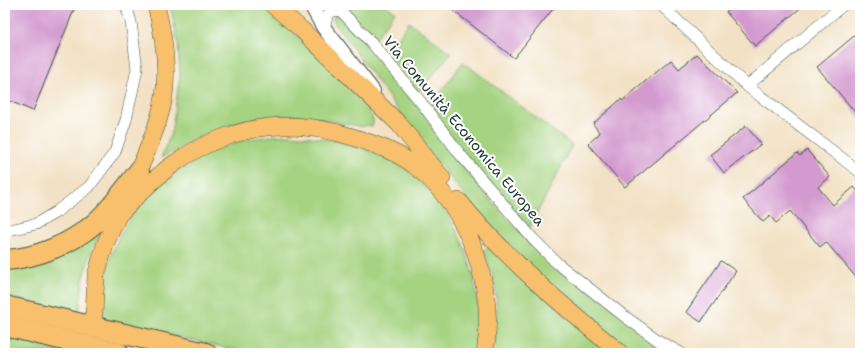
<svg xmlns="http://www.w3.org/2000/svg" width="865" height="358" viewBox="0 0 865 358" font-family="'Shantell Sans',sans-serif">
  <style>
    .green { fill: #a5d381; stroke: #62885a }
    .building { fill: #d39acf }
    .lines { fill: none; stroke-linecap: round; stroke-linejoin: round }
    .minor-casing { stroke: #3f564a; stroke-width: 12 }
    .tertiary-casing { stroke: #3f564a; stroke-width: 16 }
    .primary-casing { stroke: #3f564a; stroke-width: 18 }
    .motorway-casing { stroke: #3f564a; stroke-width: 22 }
    .minor { stroke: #fff; stroke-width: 11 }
    .tertiary { stroke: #fff; stroke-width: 14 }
    .primary { stroke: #f8bf6c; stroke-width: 17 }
    .motorway { stroke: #f8bf6c; stroke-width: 20 }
    .labels { text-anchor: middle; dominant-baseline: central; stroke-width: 4; stroke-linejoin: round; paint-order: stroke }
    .street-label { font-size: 15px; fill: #1f3d34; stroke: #fff }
  </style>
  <rect width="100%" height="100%" fill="#fff"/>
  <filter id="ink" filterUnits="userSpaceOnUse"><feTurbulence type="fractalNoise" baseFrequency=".025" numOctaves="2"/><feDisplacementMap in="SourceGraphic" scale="8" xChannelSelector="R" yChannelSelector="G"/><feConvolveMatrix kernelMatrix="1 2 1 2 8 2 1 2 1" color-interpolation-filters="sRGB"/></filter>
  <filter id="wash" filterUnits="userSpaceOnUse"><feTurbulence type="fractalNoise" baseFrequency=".012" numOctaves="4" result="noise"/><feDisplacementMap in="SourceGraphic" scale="16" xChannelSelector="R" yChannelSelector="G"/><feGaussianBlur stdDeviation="0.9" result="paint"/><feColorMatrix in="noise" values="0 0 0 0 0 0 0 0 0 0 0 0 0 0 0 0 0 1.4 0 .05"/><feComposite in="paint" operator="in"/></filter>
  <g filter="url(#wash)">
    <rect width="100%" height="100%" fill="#f2e1c4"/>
    <g class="green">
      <path d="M170,5H263C297,35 331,65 359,100C364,106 371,113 373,120C374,123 373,123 372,126L367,125L362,127C341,123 320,118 299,116C272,114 231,123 206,134C191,141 176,150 161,158L171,134L180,75L178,42Z"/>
      <path d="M343,5H386L395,12L375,39Z"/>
      <path d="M336,14H340L397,81L471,177L511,223L542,255L674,353H630L551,287L531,268L470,202L429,152L335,24L333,18Z"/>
      <path d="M409,22L451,53L419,92L387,53Z"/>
      <path d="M463,62L572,145L530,227L468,158L430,107Z"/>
      <path d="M288,135C324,137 354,143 387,159C455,192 489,282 475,353H249L104,320C95,238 154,171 228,145C248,138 268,136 288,135Z"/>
      <path d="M102,229L90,255L83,281L79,313L5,296V266Z"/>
      <path d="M492,247L608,353H494C497,327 499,299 492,273C489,265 486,257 483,250Z"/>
      <path d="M5,337L72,353H5Z"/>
    </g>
    <g id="blocks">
      <g class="building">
        <path d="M5,5H76L33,111L5,99Z"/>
        <path d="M446,5H556L514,58Z"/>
        <path d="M734,5H804L755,46L726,12Z"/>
        <path d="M860,31V118L817,67Z"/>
        <path d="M697,54L737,93L625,187L588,144L600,133L593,124L621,99L622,101L671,60L679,69Z"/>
        <path d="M746,126L761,144L724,173L710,155Z"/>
        <path d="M807,150L830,177L818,187L833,205L854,187L860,194V282L826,242L820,247L790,211L776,223L770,216L763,222L743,199L797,153L800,156Z"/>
        <path d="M721,261L736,271L701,322L686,312Z"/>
      </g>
    </g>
  </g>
  <g filter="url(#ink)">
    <use href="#blocks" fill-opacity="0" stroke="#3f564a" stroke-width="1"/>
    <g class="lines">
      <g class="minor-casing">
        <g id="minor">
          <path d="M335,5L371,42L420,101L459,153L533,239L557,263L624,316L659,341L681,353"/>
          <path d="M661,5L747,86L860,172"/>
          <path d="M324,28C327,17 328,8 341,11"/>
          <path d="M747,86L843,5"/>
          <path d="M5,231L36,224L56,212L89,187L115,152L126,120L137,69L131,22L126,5"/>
        </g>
      </g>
      <g class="tertiary-casing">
        <path id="tertiary" d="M311,5L324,28L373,91"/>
      </g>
      <g class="primary-casing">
        <g id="primary">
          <path d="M273,5L301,29L399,124L442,178"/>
          <path d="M133,182C145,157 157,130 163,102C169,70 164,36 156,5"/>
          <path d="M459,201C505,258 563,306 620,353"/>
          <path d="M119,214C153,179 182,150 231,135C279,119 326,126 373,144C387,149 403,156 415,166C469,208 496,286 485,353"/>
          <path d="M94,314L96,275L106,242L123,205"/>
        </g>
      </g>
      <g class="motorway-casing">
        <g id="motorway">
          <path d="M5,260C37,258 71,244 95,223C112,208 125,189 139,171"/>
          <path d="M5,306L206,353"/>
          <path d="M5,326L119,353"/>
        </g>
      </g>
      <use href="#minor" class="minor"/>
      <use href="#tertiary" class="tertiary"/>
      <use href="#primary" class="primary"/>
      <use href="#motorway" class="motorway"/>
    </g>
  </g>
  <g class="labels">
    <g class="street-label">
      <text transform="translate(464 131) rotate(50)">Via Comunità Economica Europea</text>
    </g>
  </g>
  <rect width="865" height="358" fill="none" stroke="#fff" stroke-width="20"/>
</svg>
